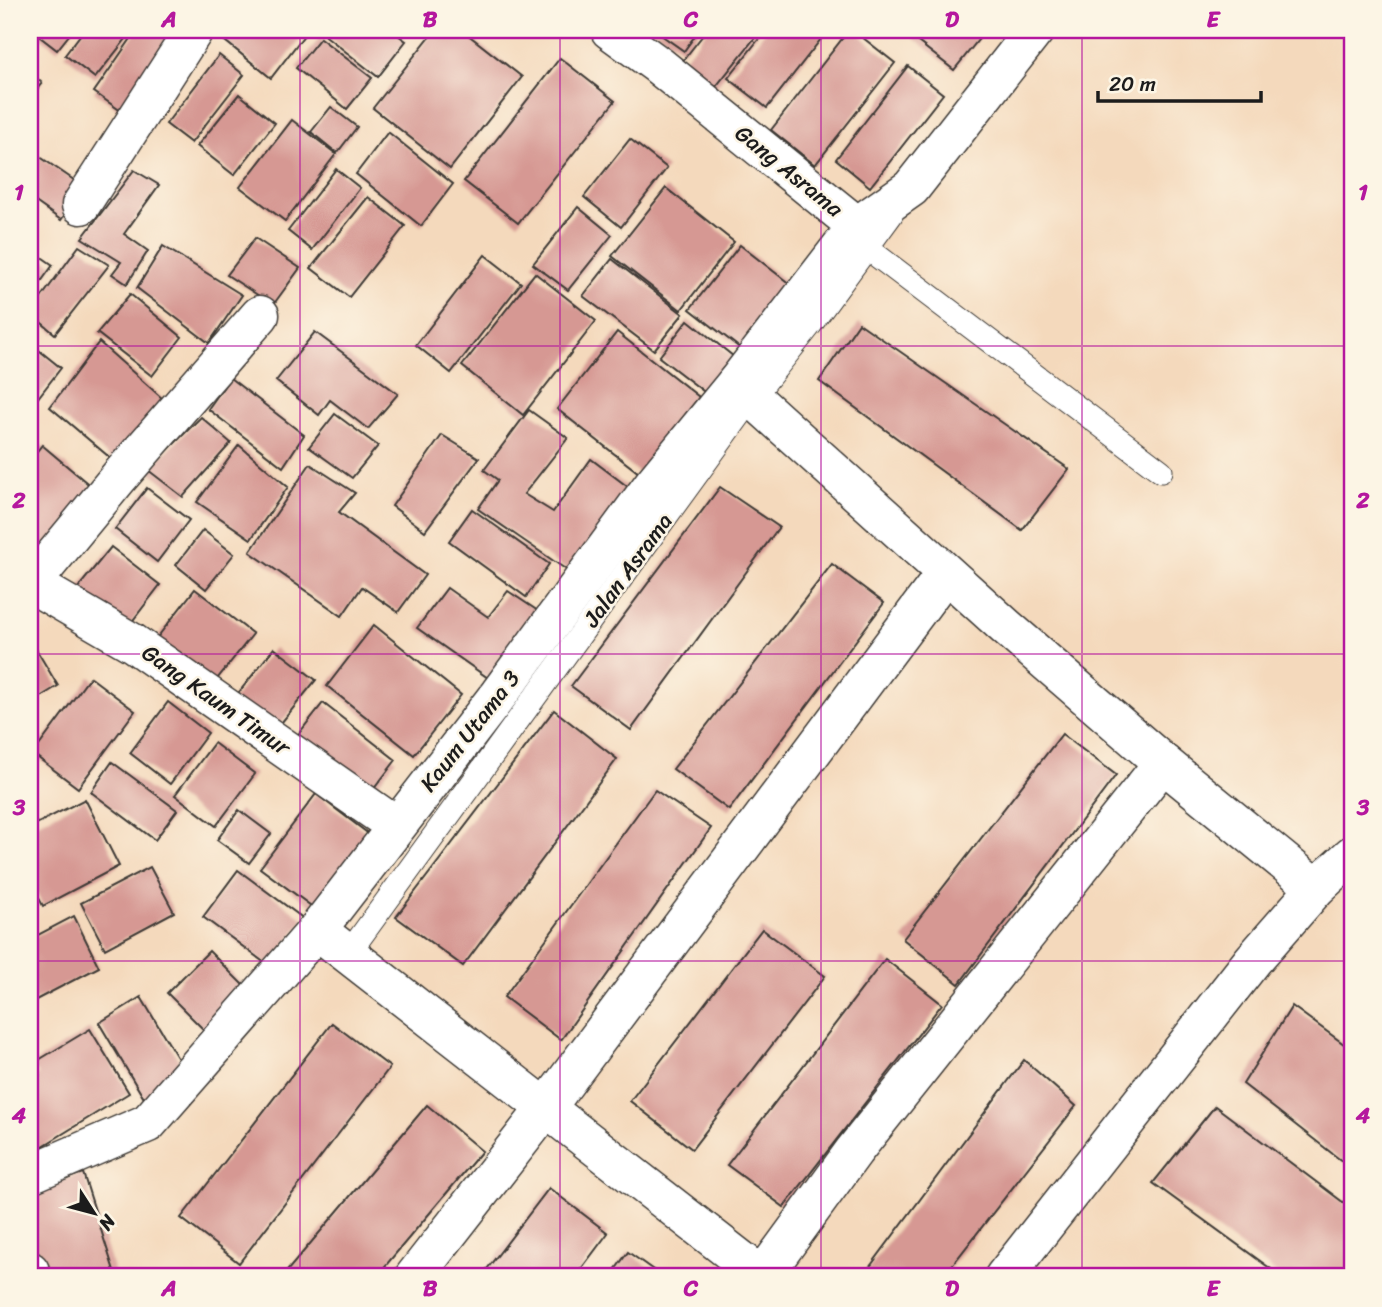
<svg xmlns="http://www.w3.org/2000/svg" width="1382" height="1307" viewBox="0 0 1382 1307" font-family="Sriracha,sans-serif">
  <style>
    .building { fill: #d69893 }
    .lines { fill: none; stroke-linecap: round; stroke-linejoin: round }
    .lane-casing { stroke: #3c3834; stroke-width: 25 }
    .street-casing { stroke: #3c3834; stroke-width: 41 }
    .lane { stroke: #fff; stroke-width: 23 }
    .street { stroke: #fff; stroke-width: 38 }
    .grid { fill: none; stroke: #b5179e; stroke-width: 2; stroke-opacity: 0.55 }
    .labels { text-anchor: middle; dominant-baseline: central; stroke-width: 5; stroke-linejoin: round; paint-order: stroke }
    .street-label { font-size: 23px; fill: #1c1c1c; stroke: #fcf5e5 }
    .neatline { fill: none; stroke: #b5179e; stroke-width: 2.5 }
    .grid-label { font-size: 23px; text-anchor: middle; font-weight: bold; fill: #b5179e }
  </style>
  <rect width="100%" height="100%" fill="#fcf5e5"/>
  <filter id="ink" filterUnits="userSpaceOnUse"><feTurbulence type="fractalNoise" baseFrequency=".0143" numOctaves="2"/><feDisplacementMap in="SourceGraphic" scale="14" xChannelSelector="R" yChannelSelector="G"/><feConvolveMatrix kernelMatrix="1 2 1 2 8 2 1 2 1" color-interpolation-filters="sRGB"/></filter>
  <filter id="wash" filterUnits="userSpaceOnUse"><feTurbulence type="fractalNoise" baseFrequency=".00686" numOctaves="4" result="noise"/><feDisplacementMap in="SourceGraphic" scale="28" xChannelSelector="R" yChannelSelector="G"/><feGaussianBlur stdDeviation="1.57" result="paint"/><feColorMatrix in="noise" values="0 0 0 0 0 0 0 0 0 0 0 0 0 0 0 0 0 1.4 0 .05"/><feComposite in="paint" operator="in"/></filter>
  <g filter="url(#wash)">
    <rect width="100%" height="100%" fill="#f4d9bc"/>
    <g id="blocks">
      <g class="building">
        <path d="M31,30H73L57,50Z"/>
        <path d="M84,30H133L95,78L65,55Z"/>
        <path d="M137,30H177L128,116L94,92Z"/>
        <path d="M226,30H308L271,78L220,37Z"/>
        <path d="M325,30H391L406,41L378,77L322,33Z"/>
        <path d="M435,30H462L522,77L450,169L373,108Z"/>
        <path d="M654,30H699L684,51Z"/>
        <path d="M707,30H761L710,94L677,68Z"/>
        <path d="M766,30H828L767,108L728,78Z"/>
        <path d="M849,30H853L895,63L815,165L771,130Z"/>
        <path d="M919,30H986L954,70L913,38Z"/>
        <path d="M320,38L372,78L347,109L296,68Z"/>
        <path d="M219,55L244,75L191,143L166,124Z"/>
        <path d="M560,58L615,101L518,223L464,181Z"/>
        <path d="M908,66L943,94L870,187L836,159Z"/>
        <path d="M30,72L42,83L30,97Z"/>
        <path d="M239,94L275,123L234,175L197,146Z"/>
        <path d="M331,107L357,127L337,153L311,132Z"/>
        <path d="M292,120L336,154L285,221L240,187Z"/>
        <path d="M388,132L453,184L421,226L356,174Z"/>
        <path d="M630,139L667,168L621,227L584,197Z"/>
        <path d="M30,150L84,187L61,220L30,198Z"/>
        <path d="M336,169L360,188L312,250L288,231Z"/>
        <path d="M134,170L159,185L124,234L148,251L127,284L112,274L121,262L82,238Z"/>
        <path d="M666,188L734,242L681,310L612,256Z"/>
        <path d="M368,197L405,226L349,297L311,268Z"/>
        <path d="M578,207L612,235L568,290L533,264Z"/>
        <path d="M255,238L300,268L273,305L227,275Z"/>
        <path d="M740,245L795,288L745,352L690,309Z"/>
        <path d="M79,246L109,265L55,334L30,313Z"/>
        <path d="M163,246L242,295L209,343L137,288Z"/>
        <path d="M30,249L53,265L30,297Z"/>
        <path d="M485,255L521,283L451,373L416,345Z"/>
        <path d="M612,259L683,314L654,350L583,296Z"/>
        <path d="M535,273L596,321L523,415L462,366Z"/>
        <path d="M130,294L182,337L152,376L97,333Z"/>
        <path d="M688,320L739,361L711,397L659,357Z"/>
        <path d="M859,323L1069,469L1022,530L819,381Z"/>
        <path d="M315,332L398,394L368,429L330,400L319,415L276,381Z"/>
        <path d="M617,332L699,397L639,473L557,409Z"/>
        <path d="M99,342L163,399L114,461L50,407Z"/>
        <path d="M30,343L61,368L30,408Z"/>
        <path d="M230,378L304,435L283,467L208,409Z"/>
        <path d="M529,410L568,438L524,494L553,512L591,459L636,493L574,575L478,509L498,480L484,470Z"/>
        <path d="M335,414L378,446L352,478L309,447Z"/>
        <path d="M201,417L231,443L183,497L148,470Z"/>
        <path d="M442,435L479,458L425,531L392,506Z"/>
        <path d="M42,445L93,488L30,572V460Z"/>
        <path d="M239,445L288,487L251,539L197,502Z"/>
        <path d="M310,464L355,493L339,512L425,575L398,612L362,587L342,616L250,552Z"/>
        <path d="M720,487L779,527L631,730L571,686Z"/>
        <path d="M147,488L189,520L157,562L115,529Z"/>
        <path d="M472,509L549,564L526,597L449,541Z"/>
        <path d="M203,530L234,554L206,589L176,565Z"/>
        <path d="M111,547L160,585L127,628L77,589Z"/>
        <path d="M832,564L884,603L729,810L673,769Z"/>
        <path d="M447,588L488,617L508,591L541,613L491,680L417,628Z"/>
        <path d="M195,589L253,634L213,684L156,639Z"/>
        <path d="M374,625L461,695L414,755L327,686Z"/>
        <path d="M30,639L58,686L30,703Z"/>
        <path d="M274,648L316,680L273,733L232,701Z"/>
        <path d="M90,677L135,711L78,788L33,754Z"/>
        <path d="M168,702L208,733L170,784L130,753Z"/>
        <path d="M323,703L396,760L366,799L293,741Z"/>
        <path d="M554,710L617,759L463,966L396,917Z"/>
        <path d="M1062,734L1116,775L959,984L903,939Z"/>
        <path d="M214,743L255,774L216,826L175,795Z"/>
        <path d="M112,762L177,810L155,840L91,792Z"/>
        <path d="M655,790L711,828L561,1040L504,997Z"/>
        <path d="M316,794L370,835L314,908L260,868Z"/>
        <path d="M85,799L119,866L43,906L30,881V827Z"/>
        <path d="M239,810L271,834L249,863L217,840Z"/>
        <path d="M150,867L174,912L105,949L81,903Z"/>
        <path d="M238,870L304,919L269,966L203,917Z"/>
        <path d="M74,916L99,967L30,1003V939Z"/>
        <path d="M762,929L825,976L692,1149L630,1101Z"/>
        <path d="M209,951L252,994L210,1036L167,993Z"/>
        <path d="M885,959L942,1004L784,1207L727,1165Z"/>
        <path d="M141,997L187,1074L145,1100L99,1023Z"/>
        <path d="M1292,1006L1352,1050V1169L1243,1084Z"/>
        <path d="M332,1023L390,1067L239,1263L181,1218Z"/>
        <path d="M90,1029L129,1093L30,1154V1080L39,1075L32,1064Z"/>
        <path d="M1024,1060L1076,1106L943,1277H873L866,1272Z"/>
        <path d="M427,1105L482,1151L376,1277H282Z"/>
        <path d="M1215,1106L1352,1209V1277H1282L1153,1183Z"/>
        <path d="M83,1173L116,1277H38L30,1252V1191Z"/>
        <path d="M549,1188L608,1233L575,1277H481Z"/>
        <path d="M628,1252L663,1277H610Z"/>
      </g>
    </g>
  </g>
  <g filter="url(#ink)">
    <use href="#blocks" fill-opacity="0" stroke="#3c3834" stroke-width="2"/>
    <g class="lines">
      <g class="lane-casing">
        <g id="lane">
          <path d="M855,239L1161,471"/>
          <path d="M348,954L753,397L811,324L891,215"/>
        </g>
      </g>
      <g class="street-casing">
        <g id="street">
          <path d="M610,30L658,65L857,226"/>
          <path d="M81,205L194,30"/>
          <path d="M736,383L1006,627L1163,763L1316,888"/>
          <path d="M30,583L133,643L396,826"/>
          <path d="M31,584L119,477L260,315"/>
          <path d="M317,930L763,1277"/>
          <path d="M30,1174L148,1123L317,930L499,694L654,483L736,383L857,226L911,188L1035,30"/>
          <path d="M30,1271L31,1277"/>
          <path d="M414,1277L546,1108L945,574"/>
          <path d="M762,1277L854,1151L1163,763"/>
          <path d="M1004,1277L1253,960L1316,888L1352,855"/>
        </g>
      </g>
      <use href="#lane" class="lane"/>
      <use href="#street" class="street"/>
    </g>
  </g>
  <path class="grid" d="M300,30V1277M560,30V1277M821,30V1277M1082,30V1277M30,346H1352M30,654H1352M30,961H1352"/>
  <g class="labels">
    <g class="street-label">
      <text transform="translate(789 171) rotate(39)">Gang Asrama</text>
      <text transform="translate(628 570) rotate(-54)">Jalan Asrama</text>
      <text transform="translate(216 700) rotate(35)">Gang Kaum Timur</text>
      <text transform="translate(470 731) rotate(-52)">Kaum Utama 3</text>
    </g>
  </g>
  <rect width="1382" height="1307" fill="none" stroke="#fcf5e5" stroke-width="77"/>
  <g transform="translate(94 1213) rotate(126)" stroke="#fcf5e5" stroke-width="5" paint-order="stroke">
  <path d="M0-5L12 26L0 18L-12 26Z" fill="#1c1c1c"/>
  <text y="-10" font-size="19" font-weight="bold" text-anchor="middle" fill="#1c1c1c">N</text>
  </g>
  <path d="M1098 91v10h163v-10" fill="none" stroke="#1c1c1c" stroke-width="3.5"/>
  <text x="1109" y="91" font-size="21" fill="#1c1c1c" stroke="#fcf5e5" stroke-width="5" paint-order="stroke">20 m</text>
  <rect x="38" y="38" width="1306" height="1230" class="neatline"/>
  <g class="grid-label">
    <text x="169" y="27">A</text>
    <text x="430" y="27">B</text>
    <text x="691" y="27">C</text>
    <text x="952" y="27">D</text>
    <text x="1213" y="27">E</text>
    <text x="19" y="200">1</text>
    <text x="1363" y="200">1</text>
    <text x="19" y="508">2</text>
    <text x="1363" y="508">2</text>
    <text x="19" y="815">3</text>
    <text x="1363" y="815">3</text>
    <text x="19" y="1123">4</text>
    <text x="1363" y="1123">4</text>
    <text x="169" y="1296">A</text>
    <text x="430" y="1296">B</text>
    <text x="691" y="1296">C</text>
    <text x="952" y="1296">D</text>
    <text x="1213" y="1296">E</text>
  </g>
</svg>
